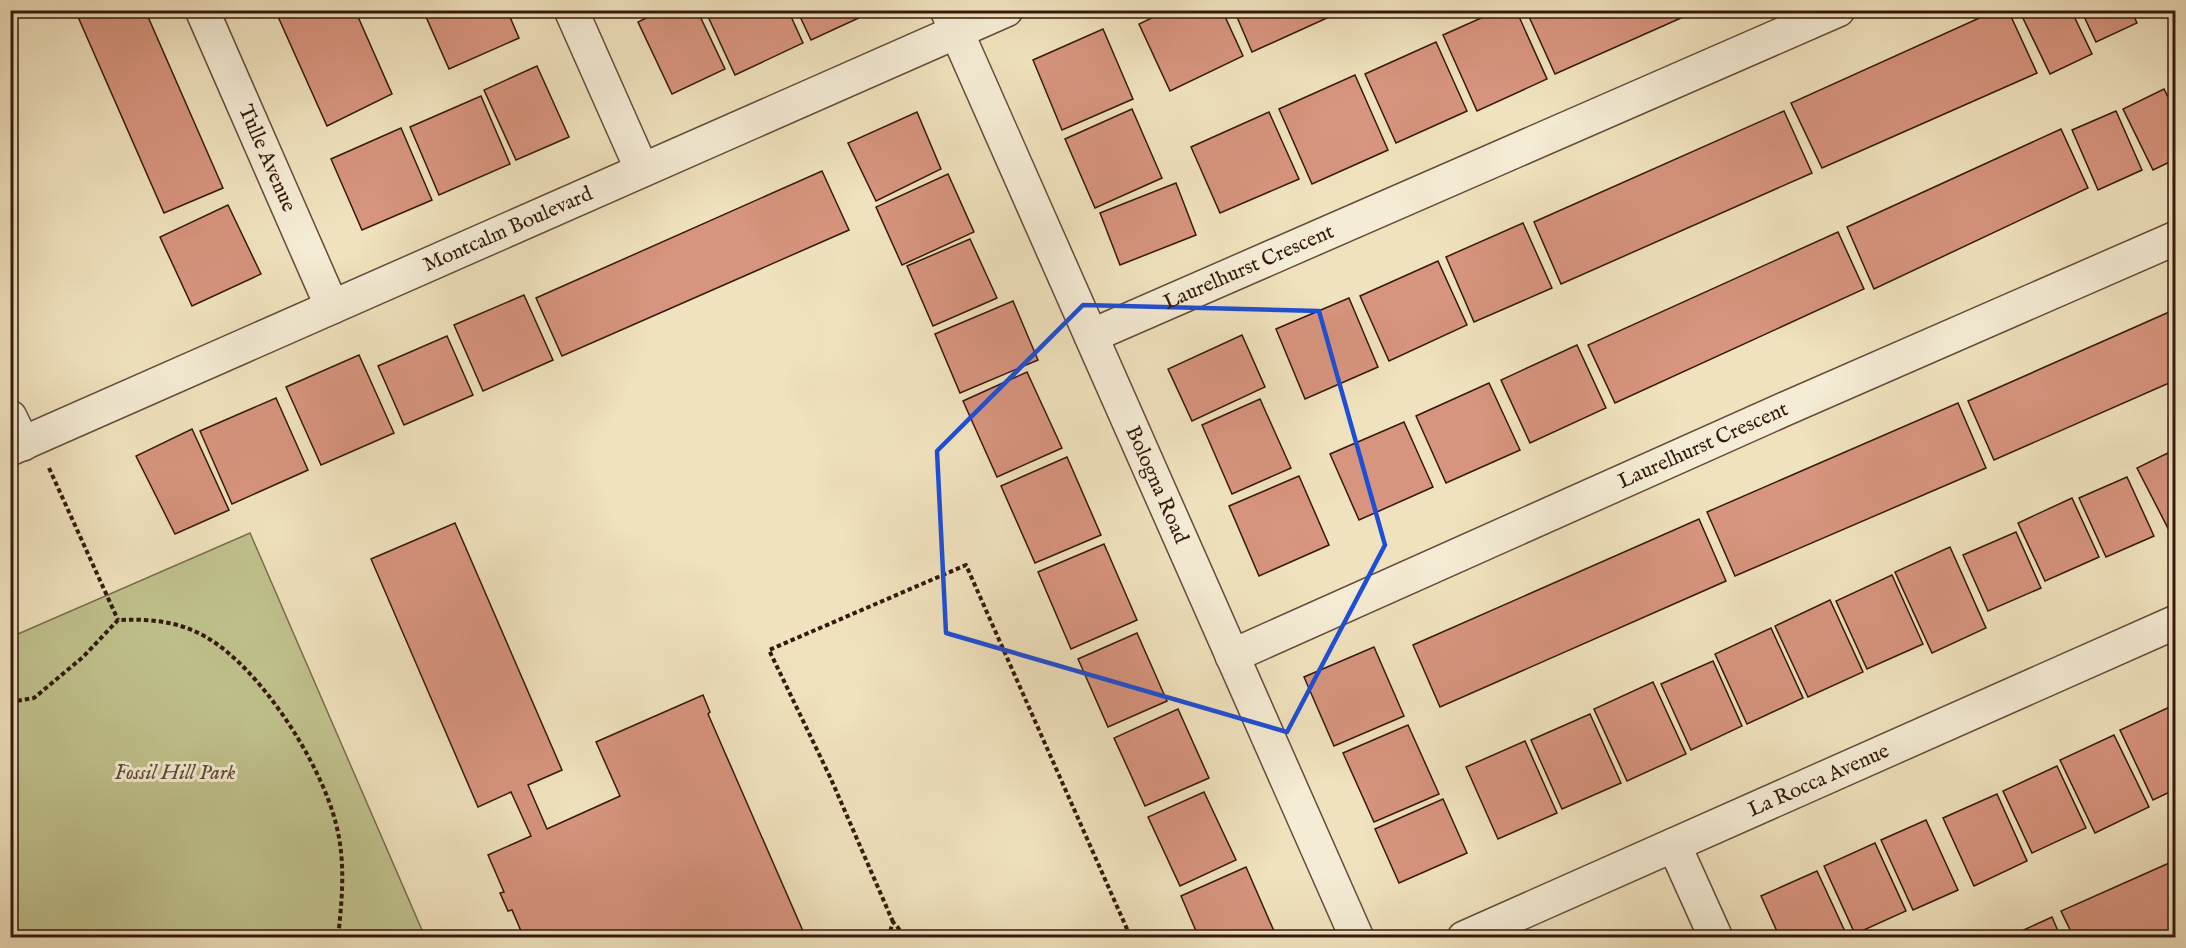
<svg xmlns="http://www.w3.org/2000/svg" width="2186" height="948" viewBox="0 0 2186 948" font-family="'IM FELL English',serif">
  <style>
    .green { fill: #c0c28d; stroke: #7a6e4d; stroke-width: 1.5 }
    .building { fill: #d7947e; stroke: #35190d; stroke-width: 1.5 }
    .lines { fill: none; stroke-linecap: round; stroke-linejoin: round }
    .minor-casing { stroke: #644b39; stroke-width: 36 }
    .path { stroke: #35190d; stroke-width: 4; stroke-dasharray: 4.5 3; stroke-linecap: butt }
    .minor { stroke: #f5ecd5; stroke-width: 33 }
    .marked { fill: none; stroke: #1d4ed8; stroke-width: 4.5; stroke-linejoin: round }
    .labels { text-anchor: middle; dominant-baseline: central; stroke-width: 6; stroke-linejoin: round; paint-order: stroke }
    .street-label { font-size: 21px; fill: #35190d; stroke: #f5ecd5 }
    .park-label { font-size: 21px; font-style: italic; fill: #5f4c33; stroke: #f5ecd5 }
  </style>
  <rect width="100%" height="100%" fill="#f0e2be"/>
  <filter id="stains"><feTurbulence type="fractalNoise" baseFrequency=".00333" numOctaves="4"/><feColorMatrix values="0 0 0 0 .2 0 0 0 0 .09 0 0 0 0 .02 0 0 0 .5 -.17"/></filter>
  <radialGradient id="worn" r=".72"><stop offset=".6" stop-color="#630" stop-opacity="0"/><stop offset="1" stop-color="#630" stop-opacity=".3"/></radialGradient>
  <path class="green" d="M250,533L425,937H11V637Z"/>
  <g class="building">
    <path d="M75,10H145L223,188L164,213Z"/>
    <path d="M275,10H355L392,94L327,126Z"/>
    <path d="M423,10H507L519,38L449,69Z"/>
    <path d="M662,10H697L725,69L672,94L638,22Z"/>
    <path d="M705,10H788L803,43L735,75Z"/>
    <path d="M797,10H876L811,40Z"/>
    <path d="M1168,10H1222L1243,56L1170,91L1139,24Z"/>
    <path d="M1234,10H1326L1329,17L1252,52Z"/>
    <path d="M1499,10H1516L1547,79L1477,111L1443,35Z"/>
    <path d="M1526,10H1699L1555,74Z"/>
    <path d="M1997,10H2008L2037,73L1822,168L1791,103Z"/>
    <path d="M2019,10H2071L2092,54L2050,74Z"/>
    <path d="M2081,10H2131L2137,23L2096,42Z"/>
    <path d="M1103,29L1133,99L1062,130L1033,60Z"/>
    <path d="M1436,42L1467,111L1396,143L1365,74Z"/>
    <path d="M537,66L569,137L516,160L484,90Z"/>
    <path d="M1355,75L1388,150L1312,184L1279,109Z"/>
    <path d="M2164,89L2176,113V159L2153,170L2123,109Z"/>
    <path d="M481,96L510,164L439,195L410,127Z"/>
    <path d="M1132,109L1162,178L1095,208L1065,139Z"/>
    <path d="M1784,111L1812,173L1561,284L1534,222Z"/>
    <path d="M2116,111L2142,170L2098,190L2072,130Z"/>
    <path d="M917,112L941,169L876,201L848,143Z"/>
    <path d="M1269,112L1299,179L1220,213L1191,147Z"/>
    <path d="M401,128L432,200L362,230L331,159Z"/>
    <path d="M2061,129L2088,188L1874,289L1847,227Z"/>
    <path d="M822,171L849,230L562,356L536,298Z"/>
    <path d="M948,174L974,232L902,265L876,207Z"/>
    <path d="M1176,183L1196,235L1120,265L1100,213Z"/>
    <path d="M228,205L261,274L192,306L160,237Z"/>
    <path d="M1523,223L1552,288L1474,322L1446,257Z"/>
    <path d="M1838,232L1864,289L1615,403L1588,345Z"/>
    <path d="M970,239L997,298L933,326L907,266Z"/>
    <path d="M1438,261L1467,325L1389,361L1360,296Z"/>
    <path d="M524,295L553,360L483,391L454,325Z"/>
    <path d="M1349,298L1378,367L1305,399L1276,329Z"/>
    <path d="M1013,301L1038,360L960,393L935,334Z"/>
    <path d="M2176,309V380L1994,460L1968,401Z"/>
    <path d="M1242,335L1265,387L1192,421L1168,369Z"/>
    <path d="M447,336L473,395L404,425L378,366Z"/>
    <path d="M1577,345L1606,408L1530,443L1501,380Z"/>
    <path d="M359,355L394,433L321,465L286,387Z"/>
    <path d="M1027,372L1062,448L997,477L963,401Z"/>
    <path d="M1489,383L1520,450L1446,483L1416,416Z"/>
    <path d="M276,398L308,470L232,504L200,431Z"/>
    <path d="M1260,399L1291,468L1232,494L1202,425Z"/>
    <path d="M1958,403L1986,468L1735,576L1707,512Z"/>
    <path d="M1404,422L1433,487L1359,520L1330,454Z"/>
    <path d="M192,429L229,510L175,534L136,456Z"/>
    <path d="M2176,449V537L2173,538L2137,468Z"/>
    <path d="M1067,457L1101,535L1035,563L1001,486Z"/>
    <path d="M1299,476L1329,545L1259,576L1229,506Z"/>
    <path d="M2127,477L2154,536L2106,557L2079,498Z"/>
    <path d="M2072,498L2099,557L2045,581L2018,523Z"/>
    <path d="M1699,519L1726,581L1440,707L1413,645Z"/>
    <path d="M455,523L562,770L528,785L547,829L620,796L596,742L703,695L710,712L708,714L806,938H524L512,910L508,911L500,893L504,892L488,855L531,836L511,792L478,807L371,559Z"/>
    <path d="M2016,532L2041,588L1988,611L1963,555Z"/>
    <path d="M1104,544L1137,620L1071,649L1038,572Z"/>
    <path d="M1950,547L1986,628L1932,653L1895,572Z"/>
    <path d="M1892,575L1923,644L1867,669L1836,601Z"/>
    <path d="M1830,600L1863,672L1808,697L1775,626Z"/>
    <path d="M1771,628L1803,698L1747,724L1715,654Z"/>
    <path d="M1137,633L1167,701L1108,727L1078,659Z"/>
    <path d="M1374,647L1404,716L1334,746L1304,677Z"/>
    <path d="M1713,661L1742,726L1691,750L1661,684Z"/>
    <path d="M1653,682L1686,754L1627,781L1594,709Z"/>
    <path d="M2174,705L2176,789L2153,800L2120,730Z"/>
    <path d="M1178,709L1209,778L1145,806L1114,738Z"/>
    <path d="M1590,714L1621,783L1562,809L1531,740Z"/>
    <path d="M1408,725L1439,794L1374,822L1343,753Z"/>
    <path d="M2114,735L2149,807L2095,833L2060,760Z"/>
    <path d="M1525,741L1557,813L1498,839L1466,767Z"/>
    <path d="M2057,766L2086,828L2032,853L2003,791Z"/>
    <path d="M1204,792L1236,860L1180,886L1148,817Z"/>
    <path d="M1997,794L2027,861L1974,886L1943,818Z"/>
    <path d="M1443,799L1467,853L1399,883L1375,829Z"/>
    <path d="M1926,820L1958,890L1913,910L1881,840Z"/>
    <path d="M1875,843L1906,911L1855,934L1824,866Z"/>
    <path d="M2176,860V938H2074L2061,911Z"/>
    <path d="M1246,867L1277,938H1199L1181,896Z"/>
    <path d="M1817,871L1848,938H1780L1761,896Z"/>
    <path d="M2052,917L2061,938H2006Z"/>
  </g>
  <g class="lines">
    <g class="minor-casing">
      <g id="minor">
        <path id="s1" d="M202,10L332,307"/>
        <path d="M571,10L642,170"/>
        <path id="s2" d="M947,10L1357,938"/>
        <path id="s3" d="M1091,336L1838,10"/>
        <path d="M10,417L23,444"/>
        <path id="s4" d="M10,449L1006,10"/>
        <path id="s5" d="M1232,656L1787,408L2176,238"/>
        <path d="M1674,845L1716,938"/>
        <path id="s6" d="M1464,938L2176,622"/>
      </g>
    </g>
    <g class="path">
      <path d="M49,468L118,620"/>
      <path d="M10,702L34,698L83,657L118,620C145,619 169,620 194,631C254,656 321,762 336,824C346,862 342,900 338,938"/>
      <path d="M893,922L831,779L769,650L966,565L1131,938"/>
      <path d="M888,938L893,922L900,930L904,938"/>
      <path d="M1070,938H1078"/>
    </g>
    <use href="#minor" class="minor"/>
  </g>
  <path class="marked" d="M1083,305L1319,311L1385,545L1287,732L946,633L937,451Z"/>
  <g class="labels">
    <g class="street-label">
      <text stroke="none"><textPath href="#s1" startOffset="162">Tulle Avenue</textPath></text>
      <text stroke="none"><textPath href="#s4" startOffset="544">Montcalm Boulevard</textPath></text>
      <text stroke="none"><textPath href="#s3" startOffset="172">Laurelhurst Crescent</textPath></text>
      <text stroke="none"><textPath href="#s5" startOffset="516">Laurelhurst Crescent</textPath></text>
      <text stroke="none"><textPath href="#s2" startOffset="519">Bologna Road</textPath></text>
      <text stroke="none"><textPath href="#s6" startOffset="388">La Rocca Avenue</textPath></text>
    </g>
    <g class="park-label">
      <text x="175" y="773">Fossil Hill Park</text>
    </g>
  </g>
  <rect width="2186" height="948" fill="none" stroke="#f0e2be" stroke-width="36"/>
  <rect x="12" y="12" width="2162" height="924" fill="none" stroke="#35190d" stroke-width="3"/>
  <rect x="18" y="18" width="2150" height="912" fill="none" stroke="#35190d" stroke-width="1.5"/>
  <rect width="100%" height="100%" filter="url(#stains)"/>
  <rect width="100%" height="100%" fill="url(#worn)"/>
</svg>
